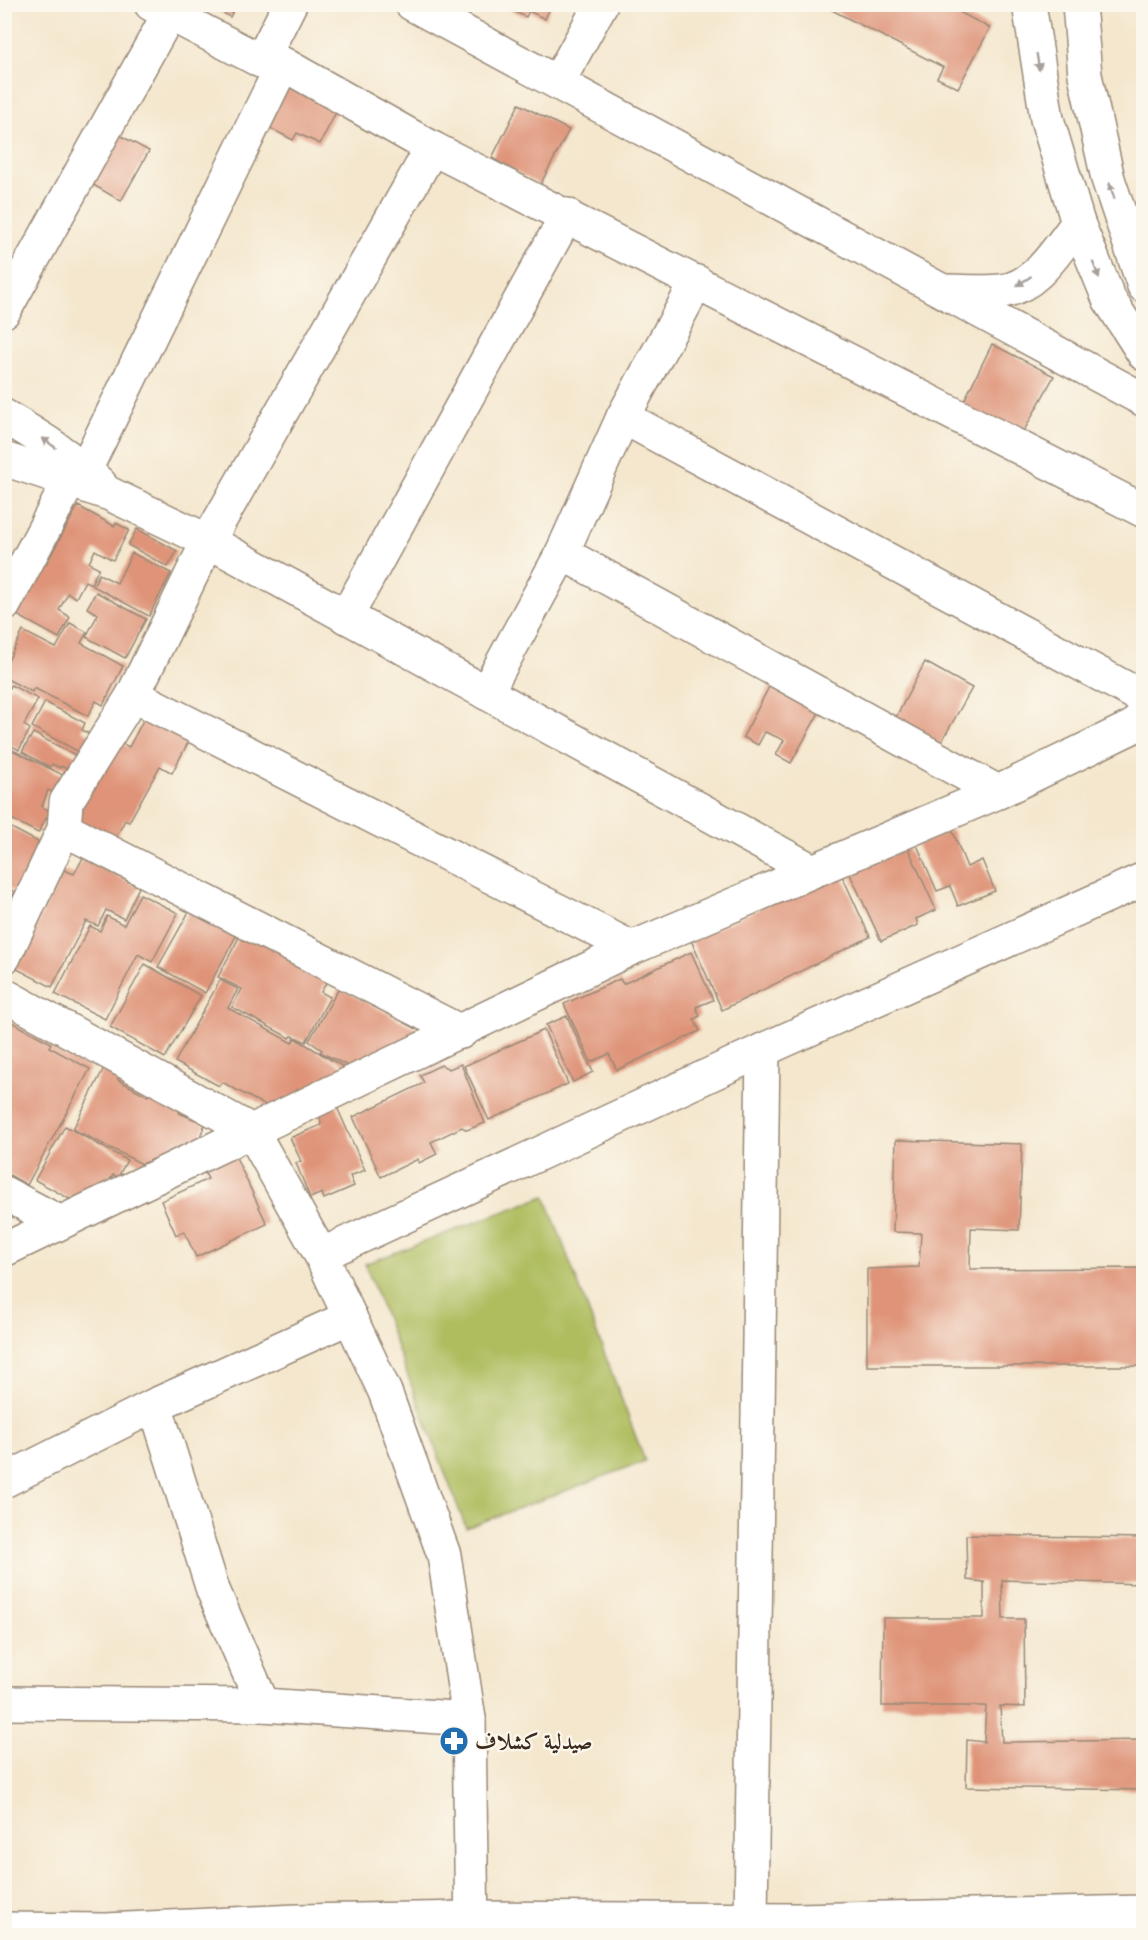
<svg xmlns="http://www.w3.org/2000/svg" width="1148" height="1940" viewBox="0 0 1148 1940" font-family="'EB Garamond',Amiri,serif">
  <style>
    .green { fill: #afbd5f; stroke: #75743e; stroke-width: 1.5 }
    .building { fill: #df9479 }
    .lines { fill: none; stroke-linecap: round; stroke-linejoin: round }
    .minor-casing { stroke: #988876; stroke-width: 36 }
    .tertiary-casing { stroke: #988876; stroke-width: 36 }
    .minor { stroke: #fff; stroke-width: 33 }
    .tertiary { stroke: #fff; stroke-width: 33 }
    .oneway { fill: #a79f9a }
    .labels { text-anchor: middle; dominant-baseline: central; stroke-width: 4.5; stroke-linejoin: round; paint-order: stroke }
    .poi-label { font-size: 22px; font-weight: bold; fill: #3b2a1e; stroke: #fbf7ec; text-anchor: start }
  </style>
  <rect width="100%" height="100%" fill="#fbf7ec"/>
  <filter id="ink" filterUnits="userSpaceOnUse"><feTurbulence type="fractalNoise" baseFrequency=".0167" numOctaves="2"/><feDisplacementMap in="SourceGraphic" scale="12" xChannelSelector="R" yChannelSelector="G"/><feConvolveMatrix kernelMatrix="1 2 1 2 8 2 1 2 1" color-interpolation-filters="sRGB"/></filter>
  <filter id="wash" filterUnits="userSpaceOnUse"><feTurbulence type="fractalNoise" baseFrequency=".008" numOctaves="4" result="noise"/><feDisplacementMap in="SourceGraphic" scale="24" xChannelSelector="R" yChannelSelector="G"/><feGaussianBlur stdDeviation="1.35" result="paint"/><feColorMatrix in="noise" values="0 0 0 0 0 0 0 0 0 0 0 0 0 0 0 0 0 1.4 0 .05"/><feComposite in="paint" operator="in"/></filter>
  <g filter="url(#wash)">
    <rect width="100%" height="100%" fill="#f4e7ce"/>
    <path class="green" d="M545,1196L645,1461L466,1528L365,1264Z"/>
    <g id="blocks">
      <g class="building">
        <path d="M207,4H237L230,17Z"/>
        <path d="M513,4H552L545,19L529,11L526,17L510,10Z"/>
        <path d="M820,4H944L990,28L958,88L937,78L943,67Z"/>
        <path d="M286,77L339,106L320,144L297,133L293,140L262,124Z"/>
        <path d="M519,104L569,130L540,185L492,158Z"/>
        <path d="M99,124L149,151L121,201L71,172Z"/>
        <path d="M992,344L1054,376L1020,438L962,405Z"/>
        <path d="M78,506L114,526L116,523L129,530L113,560L95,550L89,563L99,568L91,584L85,581L76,598L68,593L59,610L70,617L59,638L6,609L34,557L46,564Z"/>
        <path d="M137,529L177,551L168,567L128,545Z"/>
        <path d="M132,553L171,573L149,616L93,586L99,574L117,583Z"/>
        <path d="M96,592L146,619L125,658L86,637L98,614L87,608Z"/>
        <path d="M70,623L87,632L81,643L123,666L103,705L96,701L88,716L34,688L32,692L5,678V667L23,631L56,648Z"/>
        <path d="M925,662L972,688L939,746L894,721Z"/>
        <path d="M771,683L821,709L791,763L776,755L784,740L765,732L758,745L743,737Z"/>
        <path d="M4,685L10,688L11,685L38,699L24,725L30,729L19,750L4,742Z"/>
        <path d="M45,702L85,723L82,730L91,735L81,753L32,727Z"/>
        <path d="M147,713L191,737L172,773L160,766L129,822L125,820L115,840L70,817L104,754L113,759L121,743L129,747Z"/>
        <path d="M33,733L89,762L81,777L61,766L60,768L52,764L50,767L22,752Z"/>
        <path d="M4,746L63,775L54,793L48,790L42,807L50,811L38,833L4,815Z"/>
        <path d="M4,824L46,846L20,895L4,886Z"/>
        <path d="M952,830L967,867L982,860L995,891L958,906L950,886L937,891L917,845Z"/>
        <path d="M908,848L936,910L916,919L918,925L881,941L850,874Z"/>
        <path d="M83,858L139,887L124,919L106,910L98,926L86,921L52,987L15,968L64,870L74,874Z"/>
        <path d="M840,871L870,937L722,1010L691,940Z"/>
        <path d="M4,890L20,899L4,926Z"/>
        <path d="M140,894L178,913L152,962L138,954L105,1019L55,994L90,926L100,931L107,916L124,925Z"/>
        <path d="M190,910L240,929L205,993L158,967Z"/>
        <path d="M243,930L330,976L321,992L330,997L306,1042L292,1036L290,1038L232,1007L242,989L218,977Z"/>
        <path d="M691,952L713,1000L696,1007L700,1016L694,1019L700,1031L617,1070L609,1054L591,1062L564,1004L620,979L623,984Z"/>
        <path d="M145,964L201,996L165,1058L110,1027Z"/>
        <path d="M220,980L238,989L228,1008L292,1043L295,1038L350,1071L275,1111L222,1082L219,1086L175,1062Z"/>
        <path d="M339,988L423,1032L350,1067L320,1052L322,1050L309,1041Z"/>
        <path d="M567,1016L593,1072L573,1082L546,1025Z"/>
        <path d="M4,1018L51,1043L49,1047L90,1069L27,1185L4,1172Z"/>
        <path d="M544,1030L568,1084L489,1120L464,1066Z"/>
        <path d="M461,1064L485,1123L467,1130L462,1127L431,1142L437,1154L419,1163L418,1159L381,1177L353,1117L424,1083L420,1075L441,1065L449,1069Z"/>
        <path d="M104,1068L118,1075V1080L148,1096L151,1091L180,1106L179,1113L205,1124L198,1142L142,1164L73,1129Z"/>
        <path d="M336,1105L365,1170L350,1176L354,1186L324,1199L322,1193L310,1198L296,1163L301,1161L290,1138L321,1125L320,1113Z"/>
        <path d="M65,1126L127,1160L118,1177L113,1175L106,1187L75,1202L35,1180Z"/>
        <path d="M896,1140L1022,1144L1019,1230L971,1228L970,1269L1143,1268L1144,1366H867V1269L919,1267L921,1233L893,1232Z"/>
        <path d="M234,1153L267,1224L196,1257L184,1231L176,1235L161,1201L208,1179L202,1167Z"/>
        <path d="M966,1535L1144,1538V1584L1002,1580L1003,1619H1024L1025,1707L1000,1706L1002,1742L1144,1740V1790L966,1787L967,1740L984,1742L986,1706H882L883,1618H984V1582L967,1580Z"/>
      </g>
    </g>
  </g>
  <g filter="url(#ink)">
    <use href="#blocks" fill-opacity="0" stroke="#988876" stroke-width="1.5"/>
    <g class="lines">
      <g class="minor-casing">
        <g id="minor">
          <path d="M151,4L261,61L283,64L432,148L1144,511"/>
          <path d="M412,4L1144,400"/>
          <path d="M261,61L290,4"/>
          <path d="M558,82L601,4"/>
          <path d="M4,311L169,14"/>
          <path d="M4,416C38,436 72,457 100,484"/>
          <path d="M623,417L1144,698"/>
          <path d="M4,459L110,494L208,541L811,870"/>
          <path d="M562,553L998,792"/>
          <path d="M4,605L69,482L85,470L283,64"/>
          <path d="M346,617L567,215"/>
          <path d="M486,693L562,553L623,417L697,282"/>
          <path d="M133,695L632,948"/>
          <path d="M64,829L461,1032"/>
          <path d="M4,957L64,829L66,802L133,695L208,541L432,148"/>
          <path d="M4,995L252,1131L321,1255L385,1392L444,1555L469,1719L472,1936"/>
          <path d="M4,1193L59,1222"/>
          <path d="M4,1250L632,948L998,792L1134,726L1144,714"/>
          <path d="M321,1255L763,1050L1144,879"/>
          <path d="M155,1405L213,1590L263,1705"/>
          <path d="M4,1481L155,1405L350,1317"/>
          <path d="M4,1703L263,1705L469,1719"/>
          <path d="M751,1920L763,1050"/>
          <path d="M4,1929L106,1930L298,1921L473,1918L797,1920L1144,1912"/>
        </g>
      </g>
      <g class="tertiary-casing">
        <g id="tertiary">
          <path d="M1029,4L1047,119L1078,223L1109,299L1144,354"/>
          <path d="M1079,4L1085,75L1108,179L1144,286"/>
          <path d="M944,291C963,291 983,293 1001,291C1036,288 1058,248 1078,223"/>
        </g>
      </g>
      <use href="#minor" class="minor"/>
      <use href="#tertiary" class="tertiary"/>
    </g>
    <defs><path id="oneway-solid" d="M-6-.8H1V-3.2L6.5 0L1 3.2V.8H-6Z" transform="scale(1.5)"/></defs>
    <g class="oneway">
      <use href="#oneway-solid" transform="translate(1038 62) rotate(81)"/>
      <use href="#oneway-solid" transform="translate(1112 191) rotate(-107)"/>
      <use href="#oneway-solid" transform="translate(1096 270) rotate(68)"/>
      <use href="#oneway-solid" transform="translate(1024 281) rotate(147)"/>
      <use href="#oneway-solid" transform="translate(49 443) rotate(-144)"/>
    </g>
  </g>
  <defs>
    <g id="pharmacy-disc" transform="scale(1.5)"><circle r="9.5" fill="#1f6fb2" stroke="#fbf7ec"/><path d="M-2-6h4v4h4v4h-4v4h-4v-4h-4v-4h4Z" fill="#fff"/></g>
  </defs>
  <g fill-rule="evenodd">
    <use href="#pharmacy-disc" x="454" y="1741"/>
  </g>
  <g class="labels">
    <g class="poi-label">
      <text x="475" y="1741">صيدلية كشلاف</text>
    </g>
  </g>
  <rect width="1148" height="1940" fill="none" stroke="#fbf7ec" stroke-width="24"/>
</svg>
